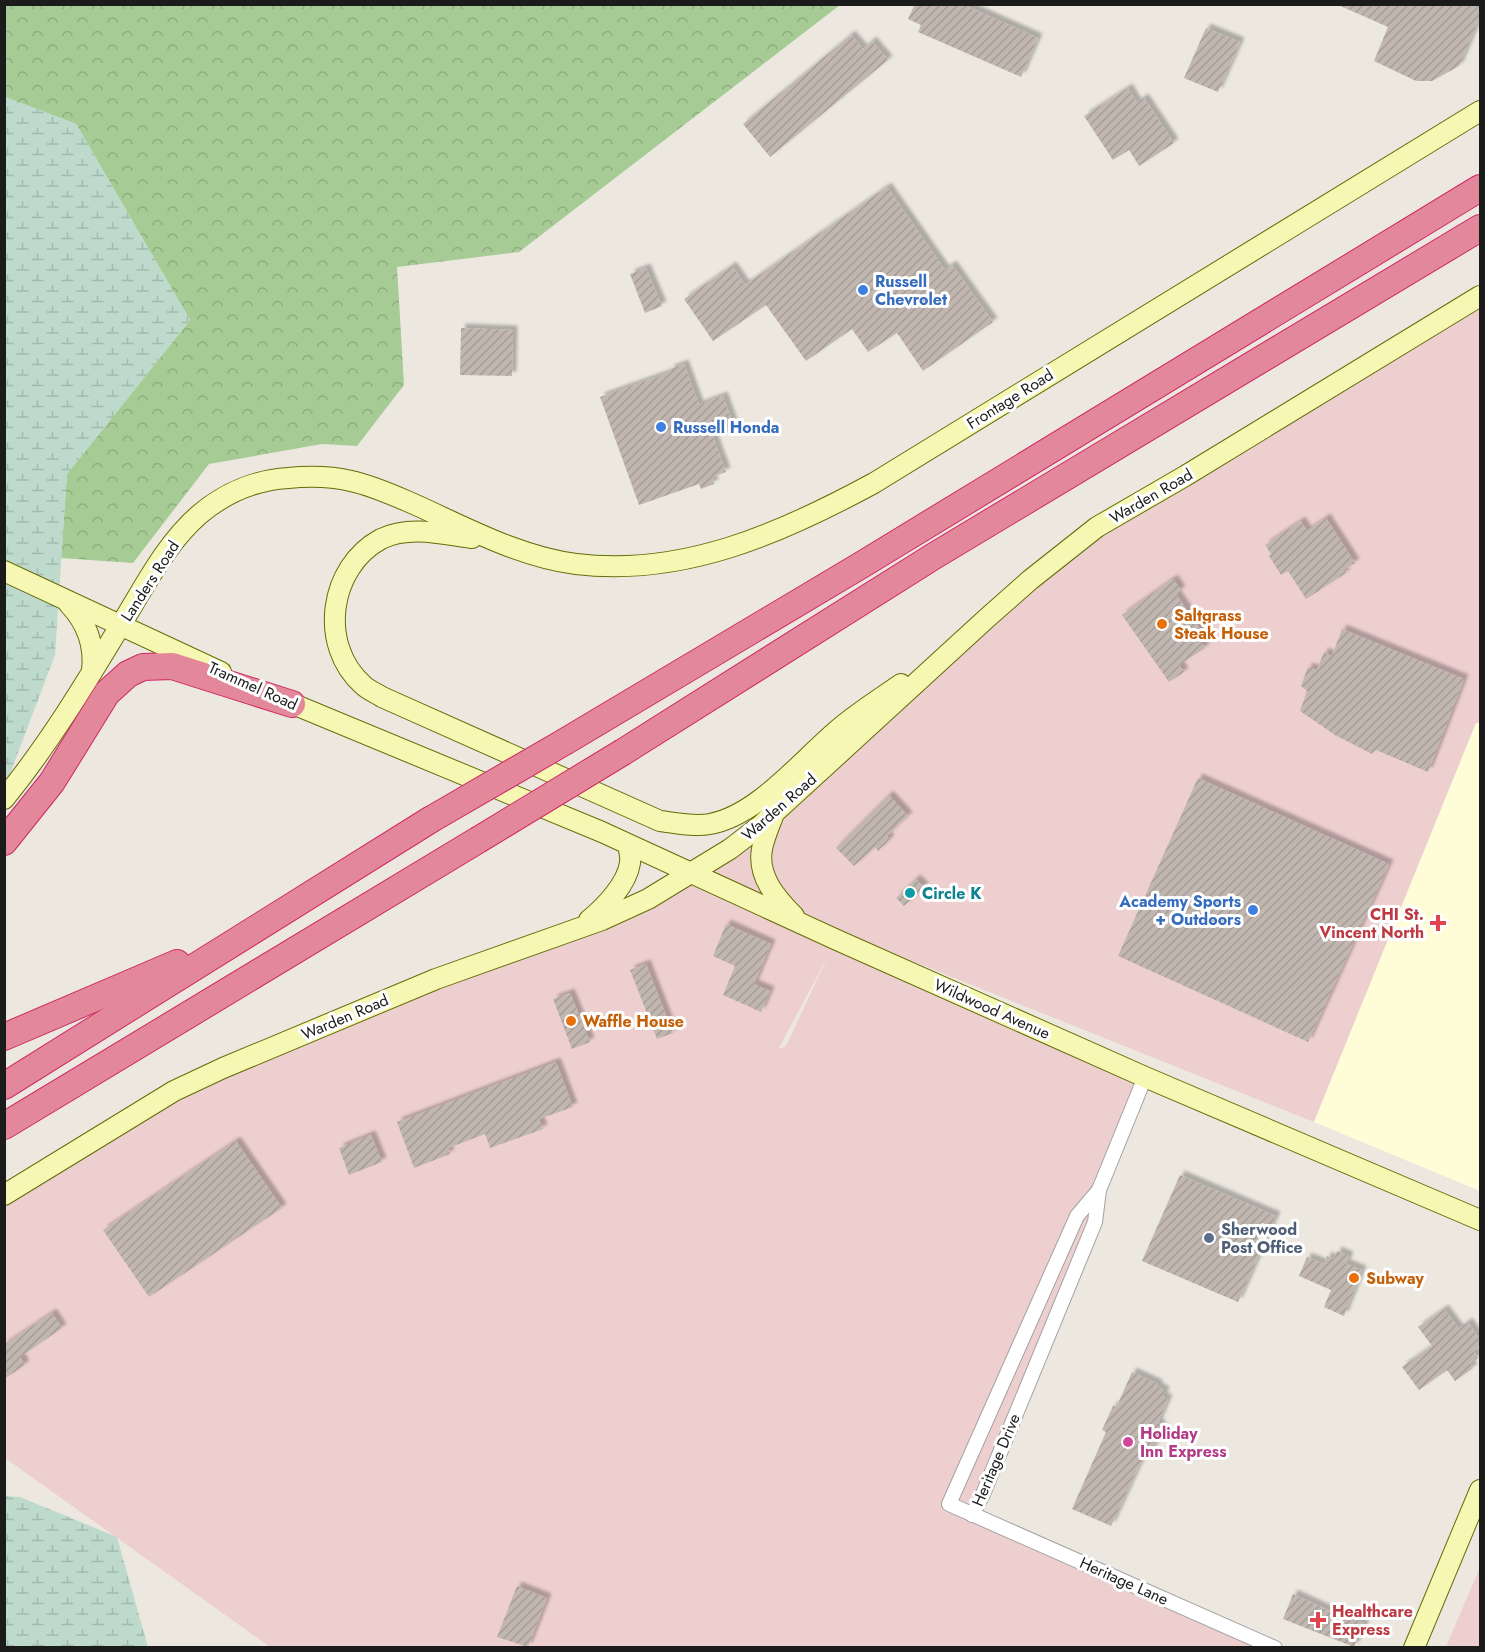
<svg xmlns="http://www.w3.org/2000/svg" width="1485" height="1652" viewBox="0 0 1485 1652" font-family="Jost,sans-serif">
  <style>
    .commercial { fill: #eecfcf; fill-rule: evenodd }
    .education { fill: #fefdd7 }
    .forest { fill: url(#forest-crowns) }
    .wetland { fill: url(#wetland-marsh) }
    .building { fill: url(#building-hatch); filter: url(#shadow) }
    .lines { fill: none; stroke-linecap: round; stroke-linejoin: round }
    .street-casing { stroke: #a2a2a2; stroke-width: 16 }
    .secondary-casing { stroke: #646c07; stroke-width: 22 }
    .highway-casing { stroke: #d02765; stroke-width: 28 }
    .street { stroke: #fff; stroke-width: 14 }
    .secondary { stroke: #f5f7b3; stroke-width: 20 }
    .highway { stroke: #e3889b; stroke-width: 26 }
    .highway-bridge-casing { stroke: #d02765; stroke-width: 28; stroke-linecap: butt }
    .highway-bridge { stroke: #e3889b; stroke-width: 26 }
    .shop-dot { fill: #3f7fe0; stroke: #fff; stroke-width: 2 }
    .food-dot { fill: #e8710a; stroke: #fff; stroke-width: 2 }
    .culture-dot { fill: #0f9aa8; stroke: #fff; stroke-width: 2 }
    .health-dot { fill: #e0444e; stroke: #fff; stroke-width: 2 }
    .service-dot { fill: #5c6f8a; stroke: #fff; stroke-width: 2 }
    .hotel-dot { fill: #d1479c; stroke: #fff; stroke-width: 2 }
    .labels { text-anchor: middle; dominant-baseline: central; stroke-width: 6; stroke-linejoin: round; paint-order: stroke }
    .shop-label { font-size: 16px; font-weight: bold; fill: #366cbe; stroke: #fff; text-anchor: start }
    .street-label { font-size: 16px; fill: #1b1b1b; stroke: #fff }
    .food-label { font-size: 16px; font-weight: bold; fill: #c56008; stroke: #fff; text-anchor: start }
    .culture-label { font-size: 16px; font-weight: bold; fill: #0d838f; stroke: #fff; text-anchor: start }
    .health-label { font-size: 16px; font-weight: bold; fill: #be3a42; stroke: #fff; text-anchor: end }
    .service-label { font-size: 16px; font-weight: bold; fill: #4e5e75; stroke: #fff; text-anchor: start }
    .hotel-label { font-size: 16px; font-weight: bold; fill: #b23c85; stroke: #fff; text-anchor: start }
  </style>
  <defs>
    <pattern id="forest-crowns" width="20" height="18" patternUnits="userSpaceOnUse" patternTransform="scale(1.5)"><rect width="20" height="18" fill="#a6cb95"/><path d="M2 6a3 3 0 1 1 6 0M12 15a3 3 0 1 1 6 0" fill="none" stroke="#8eae80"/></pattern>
    <pattern id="wetland-marsh" width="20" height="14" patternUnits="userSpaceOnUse" patternTransform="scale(1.5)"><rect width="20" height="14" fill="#bddacc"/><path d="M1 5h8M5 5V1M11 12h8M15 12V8" fill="none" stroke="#a2baaf"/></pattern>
    <pattern id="building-hatch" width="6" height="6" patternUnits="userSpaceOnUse" patternTransform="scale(1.5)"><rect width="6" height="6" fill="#c1b7b0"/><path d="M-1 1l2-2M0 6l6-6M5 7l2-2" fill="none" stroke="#a59d97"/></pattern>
    <filter id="shadow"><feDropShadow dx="4.5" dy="-4.5" stdDeviation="1.5" flood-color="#0004"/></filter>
  </defs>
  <rect width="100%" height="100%" fill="#ece8e0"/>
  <g class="commercial">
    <path d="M1480,308V723H1476L1314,1122L707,879L1145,1077L973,1515L1114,1577L1257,1647H270L5,1458V1194L127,1118L691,873L1030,580ZM828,956L786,1046L779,1049V1048Z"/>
    <path d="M1480,1567V1647H1446Z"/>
  </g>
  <path class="education" d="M1476,723H1480V1191L1314,1122Z"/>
  <path class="forest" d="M4,5H840L519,252L397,267L404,385L357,446L322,444L209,464L133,563L61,558L67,474L190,320L76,124L5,97Z"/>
  <g class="wetland">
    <path d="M5,97L76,124L190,320L67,474L55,655L5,787Z"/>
    <path d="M5,1496L20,1497L117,1537L148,1647H5Z"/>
  </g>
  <g class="building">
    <path d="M915,4H962L1038,38L1021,77L918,32L921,25L908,19Z"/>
    <path d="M1336,4H1480V17L1459,66L1432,81H1416L1374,61L1388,27Z"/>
    <path d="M1206,28L1240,42L1218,92L1184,78Z"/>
    <path d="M851,35L863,49L872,41L888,60L770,157L743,124Z"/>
    <path d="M1128,88L1137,103L1144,98L1174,143L1139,166L1129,150L1113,160L1084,116Z"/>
    <path d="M887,187L945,270L952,265L993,322L923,371L897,333L868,352L852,329L806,361L766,305L713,341L684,299L732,266L745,285Z"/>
    <path d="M646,268L662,306L645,313L630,274Z"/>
    <path d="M461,328L513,330L512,376L460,375Z"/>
    <path d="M684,364L699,405L723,396L735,429L713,437L726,472L712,477L714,484L701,489L699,484L639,505L600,397L671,372L670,369Z"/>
    <path d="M1326,518L1355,563L1343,570L1346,573L1306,599L1288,571L1281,575L1269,556L1271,554L1265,545L1301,521L1307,531Z"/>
    <path d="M1173,579L1181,590L1176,594L1202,632L1197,636L1205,648L1179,665L1184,672L1169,682L1122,615Z"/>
    <path d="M1342,629L1464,679L1428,772L1376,750L1372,754L1335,735L1300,711L1307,691L1301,686L1308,667L1317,670L1324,652L1332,656Z"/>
    <path d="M1198,778L1389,864L1308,1042L1118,956Z"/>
    <path d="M889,795L908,816L887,836L890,839L878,851L875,847L854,866L836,848Z"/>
    <path d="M916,879L924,887L904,906L896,898Z"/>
    <path d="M726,924L771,944L754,984L770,991L761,1012L723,995L735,966L713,956Z"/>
    <path d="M646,964L673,1033L657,1039L630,970Z"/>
    <path d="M570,993L590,1042L572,1049L553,999Z"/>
    <path d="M556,1062L573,1107L539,1119L543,1129L490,1148L485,1134L448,1148L450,1154L414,1168L397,1122Z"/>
    <path d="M371,1135L382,1162L349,1175L339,1148Z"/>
    <path d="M236,1141L282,1208L149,1297L103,1230Z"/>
    <path d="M1180,1175L1276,1216L1238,1302L1142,1261Z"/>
    <path d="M1337,1251L1349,1256L1346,1264L1362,1270L1344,1316L1324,1307L1331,1290L1299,1276L1307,1257L1324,1264L1327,1256L1334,1259Z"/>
    <path d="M1444,1309L1459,1329L1468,1322L1480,1340V1345L1473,1351L1478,1358L1470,1363L1473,1368L1455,1381L1447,1370L1419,1390L1402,1367L1432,1346L1418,1327Z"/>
    <path d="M52,1313L62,1328L20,1357L25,1365L4,1379V1345Z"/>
    <path d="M1132,1372L1158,1384V1387L1165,1391L1163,1397L1168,1399L1158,1423L1162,1426L1151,1453L1145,1452L1111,1526L1072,1509L1106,1432L1102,1430L1113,1406H1117Z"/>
    <path d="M517,1586L547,1598L528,1647L497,1637Z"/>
    <path d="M1293,1594L1352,1621L1353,1618L1365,1624L1354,1647L1283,1619Z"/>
  </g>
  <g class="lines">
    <g class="street-casing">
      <g id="street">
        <path d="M1099,1190L1077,1216L949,1504L1275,1648"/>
        <path d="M972,1515L983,1494L1095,1222L1099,1190L1145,1077"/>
      </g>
    </g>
    <g class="secondary-casing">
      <g id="secondary">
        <path d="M472,538C443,534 409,525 381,539C329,567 318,645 363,685C368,690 376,693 382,697L660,821C676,823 694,827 710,824C759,815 803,758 841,727C860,711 881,698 901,684"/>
        <path d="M4,571L221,672"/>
        <path d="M69,604C87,623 95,645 92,671"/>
        <path d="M281,699L602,832L837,940L1145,1077L1480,1220"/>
        <path d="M4,799C48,745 84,686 120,626C144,588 165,544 200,514C225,493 256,480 288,478C309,476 330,476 351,481C374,486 395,496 416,505C467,528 520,557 576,564C683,577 782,533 874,483L1480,111"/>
        <path d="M773,816C769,827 764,838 762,849C757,876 776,898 794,916"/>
        <path d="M589,920C605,907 627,884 630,863C631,857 629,850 628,845"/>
        <path d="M4,1195L174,1091L223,1068L436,979L602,920L648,899L730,849L760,826L987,618L1030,580L1097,527L1185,476L1480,296"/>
        <path d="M1414,1648L1480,1490"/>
      </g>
    </g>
    <g class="highway-casing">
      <g id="highway">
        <path d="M566,741L863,564L1480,188"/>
        <path d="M623,752L934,556L1480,228"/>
        <path d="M4,842L52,782L107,693L128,674L143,667L172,666L292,704"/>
        <path d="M4,1037L177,963"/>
        <path d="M4,1086L430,820"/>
        <path d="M4,1126L478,840"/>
      </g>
    </g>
    <use href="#street" class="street"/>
    <use href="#secondary" class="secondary"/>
    <use href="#highway" class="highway"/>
    <g class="highway-bridge-casing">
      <g id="highway-bridge">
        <path d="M430,820L566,741"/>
        <path d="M478,840L623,752"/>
      </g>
    </g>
    <use href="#highway-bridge" class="highway-bridge"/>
  </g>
  <g class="shop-dot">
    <circle cx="863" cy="290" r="6"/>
    <circle cx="661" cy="427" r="6"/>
    <circle cx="1253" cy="910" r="6"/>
  </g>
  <g class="food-dot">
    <circle cx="1162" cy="624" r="6"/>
    <circle cx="571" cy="1021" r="6"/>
    <circle cx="1354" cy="1278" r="6"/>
  </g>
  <circle class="culture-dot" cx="910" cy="893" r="6"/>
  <g class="health-dot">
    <path d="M1435 914h6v6h6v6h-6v6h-6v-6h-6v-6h6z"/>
    <path d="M1315 1611h6v6h6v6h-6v6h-6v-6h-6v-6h6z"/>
  </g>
  <circle class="service-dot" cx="1209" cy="1238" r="6"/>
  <circle class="hotel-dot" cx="1128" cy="1442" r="6"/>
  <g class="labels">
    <g class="shop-label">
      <text x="875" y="281">Russell<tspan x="875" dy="18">Chevrolet</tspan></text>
      <text x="673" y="427">Russell Honda</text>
      <text x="1241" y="901" text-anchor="end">Academy Sports<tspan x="1241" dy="18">+ Outdoors</tspan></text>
    </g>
    <g class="street-label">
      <text transform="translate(1010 399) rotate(-32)">Frontage Road</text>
      <text transform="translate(1151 496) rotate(-30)">Warden Road</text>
      <text transform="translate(150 581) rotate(-57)">Landers Road</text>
      <text transform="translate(253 686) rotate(24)">Trammel Road</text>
      <text transform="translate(779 807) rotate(-41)">Warden Road</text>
      <text transform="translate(992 1009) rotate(24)">Wildwood Avenue</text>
      <text transform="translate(345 1017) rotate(-23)">Warden Road</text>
      <text transform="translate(996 1460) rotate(-67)">Heritage Drive</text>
      <text transform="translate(1124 1581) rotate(24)">Heritage Lane</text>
    </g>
    <g class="food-label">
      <text x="1174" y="615">Saltgrass<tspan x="1174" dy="18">Steak House</tspan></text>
      <text x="583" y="1021">Waffle House</text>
      <text x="1366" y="1278">Subway</text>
    </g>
    <g class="culture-label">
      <text x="922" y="893">Circle K</text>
    </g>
    <g class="health-label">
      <text x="1424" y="914">CHI St.<tspan x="1424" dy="18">Vincent North</tspan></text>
      <text x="1332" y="1611" text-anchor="start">Healthcare<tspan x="1332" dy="18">Express</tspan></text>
    </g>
    <g class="service-label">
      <text x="1221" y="1229">Sherwood<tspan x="1221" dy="18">Post Office</tspan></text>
    </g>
    <g class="hotel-label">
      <text x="1140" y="1433">Holiday<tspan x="1140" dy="18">Inn Express</tspan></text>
    </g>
  </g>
  <rect width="1485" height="1652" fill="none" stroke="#1b1b1b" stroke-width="12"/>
</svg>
